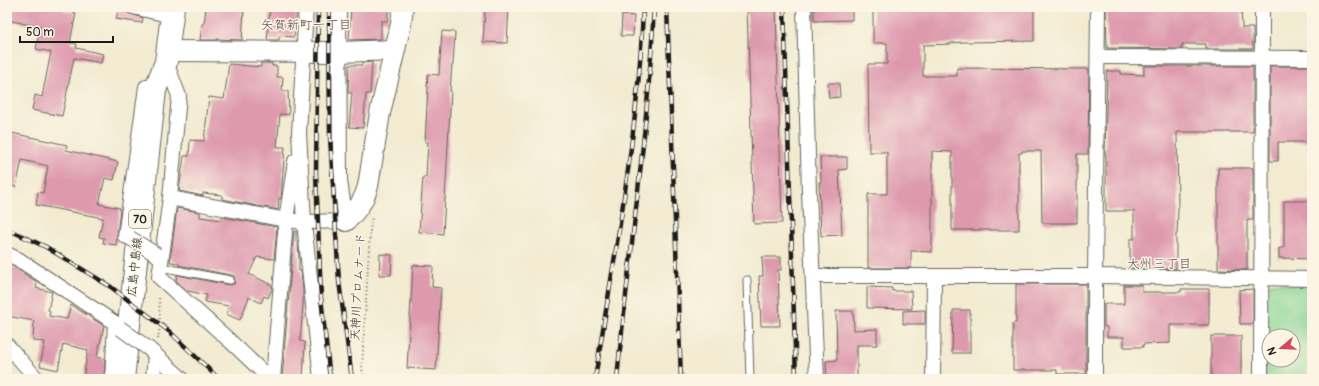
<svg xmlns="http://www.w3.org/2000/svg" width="1319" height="386" viewBox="0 0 1319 386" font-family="Pangolin,'Klee One',sans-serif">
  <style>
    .green { fill: #85d391; stroke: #507856; fill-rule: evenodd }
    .building { fill: #dd99ad }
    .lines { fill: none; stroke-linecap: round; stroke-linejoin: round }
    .lane-casing { stroke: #67645b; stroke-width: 9 }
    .street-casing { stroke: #67645b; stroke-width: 16 }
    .secondary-casing { stroke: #67645b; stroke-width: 22 }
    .primary-casing { stroke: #67645b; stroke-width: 24 }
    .path { stroke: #67645b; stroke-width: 2; stroke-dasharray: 1 3; stroke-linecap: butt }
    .lane { stroke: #fff; stroke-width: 7 }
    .street { stroke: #fff; stroke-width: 14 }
    .secondary { stroke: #fff; stroke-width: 20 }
    .primary { stroke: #fff; stroke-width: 22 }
    .rail-casing { stroke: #1c1c1c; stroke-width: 4.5 }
    .rail { stroke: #fcf5e5; stroke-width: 3; stroke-dasharray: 9; stroke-linecap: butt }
    .street-bridge-casing { stroke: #67645b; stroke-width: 16; stroke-linecap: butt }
    .street-bridge { stroke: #fff; stroke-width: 14 }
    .labels { text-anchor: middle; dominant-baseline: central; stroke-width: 3; stroke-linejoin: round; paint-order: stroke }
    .shield { fill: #fcf5e5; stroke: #5f5d58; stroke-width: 1 }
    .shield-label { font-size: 11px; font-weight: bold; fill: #1c1c1c }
    .street-label { font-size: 12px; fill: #1c1c1c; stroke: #fcf5e5 }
    .neighbourhood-label { font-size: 13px; fill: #60484f; stroke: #fcf5e5 }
  </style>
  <rect width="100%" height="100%" fill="#fcf5e5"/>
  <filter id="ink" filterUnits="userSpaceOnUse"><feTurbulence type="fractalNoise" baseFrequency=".025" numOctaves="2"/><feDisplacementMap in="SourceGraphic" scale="8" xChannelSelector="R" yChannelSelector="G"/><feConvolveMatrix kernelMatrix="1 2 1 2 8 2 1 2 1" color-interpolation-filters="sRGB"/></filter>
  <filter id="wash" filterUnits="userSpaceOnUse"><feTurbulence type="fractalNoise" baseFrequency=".012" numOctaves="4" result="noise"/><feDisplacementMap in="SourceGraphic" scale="16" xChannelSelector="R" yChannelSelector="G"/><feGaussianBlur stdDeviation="0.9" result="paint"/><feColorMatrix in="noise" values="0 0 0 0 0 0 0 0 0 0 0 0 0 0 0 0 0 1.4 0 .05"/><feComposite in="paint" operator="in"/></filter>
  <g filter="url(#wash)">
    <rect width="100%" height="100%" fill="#f2ebd1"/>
    <path class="green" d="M1271,283L1312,284V379H1265V288ZM1269,336H1293V360H1269Z"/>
    <g id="blocks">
      <g class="building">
        <path d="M7,7H64L63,10L76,13L70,43L77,44L76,48L103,54L101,63L74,58L62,116L32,110L35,95L42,97L51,52L36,49L40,27L7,20Z"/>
        <path d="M119,7H125L128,13L143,18L142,23L116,19Z"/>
        <path d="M206,7L244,10L242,40L217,39V40H200L202,24H204Z"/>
        <path d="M270,7H297L294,37L279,36V40H267Z"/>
        <path d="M351,7H388V21H381V39L349,40Z"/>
        <path d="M485,7H509L507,43L483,42Z"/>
        <path d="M747,7H776L782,223L754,224Z"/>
        <path d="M814,7H852V20L814,21Z"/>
        <path d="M873,7H1034V41L964,42L951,43V44L923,45V76H957V68L1089,69L1088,154H1077V223H1042L1041,151H1022V153H1019V230H952V152L932,151V252L911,251V268H868V194H887V152H869L868,64H887V43H873Z"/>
        <path d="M1106,7H1241L1242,28H1253V49H1206V44H1182V49L1107,48Z"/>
        <path d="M622,15L634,16L633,36H621Z"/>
        <path d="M442,31L455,32L453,65H452L450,91H451L443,234L419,232L423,177H426L428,142H425L428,87H427L428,74L439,75Z"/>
        <path d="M372,62L370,94H366L363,128L349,127L352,93H348L349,65H362V63Z"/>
        <path d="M261,63H272V66H277V77H283L282,91H288L289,115L280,114L277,147H285L284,159L281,199L279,198L278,210L222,199V195L203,193V196L179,191L184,156H189L190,140L204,141L209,97L224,99L229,64L261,67Z"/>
        <path d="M1144,66H1253V132H1177L1178,211L1177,234H1176V269L1130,268V239H1134V211H1106V155H1105L1107,71H1121V74L1144,75Z"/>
        <path d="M1270,66H1312V142H1278V161H1270Z"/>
        <path d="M828,83H839L840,97L829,98Z"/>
        <path d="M7,132L67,145L66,150L118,162L114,180L105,178L99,204L120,208L116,245L103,243L104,238L99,237L103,218L36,205L38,192L43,193L48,166L22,160L16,187L7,185Z"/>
        <path d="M820,157H847V169L839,170L842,235L821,236L819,182H821Z"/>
        <path d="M1218,168H1253V220H1247V270L1218,269Z"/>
        <path d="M1284,201H1312V259L1279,258V248H1284Z"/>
        <path d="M177,208L200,212V217L221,220L222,217L277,227L274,259L257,257L249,274L272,285V289L268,298L264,296L261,303L249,297L240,320L226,314L229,306L205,302L207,295L188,291L176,281L177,275L229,285L234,284L235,281L234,276L231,275L178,265L179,263L170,262Z"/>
        <path d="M294,231H296V242H298L299,258V271H301L303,289V306L300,341L305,342L303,379H282Z"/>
        <path d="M380,254L392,255L391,275H379Z"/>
        <path d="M762,257H781V270H778L780,326H761L759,276H763Z"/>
        <path d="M9,264L37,282L36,288L52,292L48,310L50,311L49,316L67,319L71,305L104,326L97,357L105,359L104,379H83L88,350L63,344L58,370L40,366L45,342L33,341L34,321L7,316V279Z"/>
        <path d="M413,265L433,266L432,287L441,288L436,370L407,368Z"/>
        <path d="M1016,284H1086V374H1057V370H1013V323H1016Z"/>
        <path d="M1124,285H1142V292H1181V289H1209V325H1170V343L1143,344V347H1124V337H1107V327H1104V304H1124Z"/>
        <path d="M867,287L892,288V291H911L912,309L867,308Z"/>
        <path d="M1253,289V324H1240L1239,290Z"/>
        <path d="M925,310V324H903V311Z"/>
        <path d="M953,310H970V353H952Z"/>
        <path d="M836,311H853L854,330L877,329V345H857V379H827L826,361L837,360Z"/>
        <rect x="1211" y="336" width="30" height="43"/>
      </g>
    </g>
  </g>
  <g filter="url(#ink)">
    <use href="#blocks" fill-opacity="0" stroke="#67645b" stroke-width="1"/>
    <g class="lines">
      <g class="lane-casing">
        <g id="lane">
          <path d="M160,267L230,280"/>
          <path d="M747,280L750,379"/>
        </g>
      </g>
      <g class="street-casing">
        <g id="street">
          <path d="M133,7L172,16"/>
          <path d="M306,7L299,133L304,222L321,379"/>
          <path d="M804,7L809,192L817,379"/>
          <path d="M1099,57L1312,58"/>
          <path d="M166,62L179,96L170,198L159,277L230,341L270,379"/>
          <path d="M170,198L286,220L304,222L346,221L340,181L339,7"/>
          <path d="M130,238L125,236L146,87"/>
          <path d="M7,254L18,259L115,323L120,328"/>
          <path d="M813,276H1095L1312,279"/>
          <path d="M7,345L37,379"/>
          <path d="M149,349L182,379"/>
          <path d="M112,379L115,323"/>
          <path d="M153,379L155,354"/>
          <path d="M273,379L286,220L295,161"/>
          <path d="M933,379L934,276"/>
          <path d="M1095,379V276L1098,7"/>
          <path d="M1261,379L1262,7"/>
        </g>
      </g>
      <g class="secondary-casing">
        <g id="secondary">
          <path d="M168,51L338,52L395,50"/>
          <path d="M346,221C357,210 364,201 368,186L380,113L401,24L403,7"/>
        </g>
      </g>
      <g class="primary-casing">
        <path id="primary" d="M123,379L155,90L166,62L173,7"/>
      </g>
      <g class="path">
        <path d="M158,339L160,326L159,296"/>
        <path d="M364,379L362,368L370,231L372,217"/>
      </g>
      <use href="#lane" class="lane"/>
      <use href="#street" class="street"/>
      <use href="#secondary" class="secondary"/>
      <use href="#primary" class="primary"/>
      <g class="rail-casing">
        <g id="rail">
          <path d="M318,7L316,173L321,297L330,379"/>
          <path d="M329,7L330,137L339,281L352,379"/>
          <path d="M667,7L681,379"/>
          <path d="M784,7L796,379"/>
          <path d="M7,229L46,247L111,287L170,332L219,379"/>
          <path d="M595,379C614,256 639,132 643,7"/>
          <path d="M617,379C629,255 648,131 654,7"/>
        </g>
      </g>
      <use href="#rail" class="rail"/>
      <g class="street-bridge-casing">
        <g id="street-bridge">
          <path d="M130,238L157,255"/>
          <path d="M120,328L149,349"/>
        </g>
      </g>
      <use href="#street-bridge" class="street-bridge"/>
    </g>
  </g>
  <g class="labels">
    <rect class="shield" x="129" y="210" width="22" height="18" rx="3"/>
    <g class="shield-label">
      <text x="140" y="219">70</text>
    </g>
    <g class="street-label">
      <text transform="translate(135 267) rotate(-84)">広島中島線</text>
      <text transform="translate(358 287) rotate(-87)">天神川プロムナード</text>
    </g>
    <g class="neighbourhood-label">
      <text x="306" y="25">矢賀新町一丁目</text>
      <text x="1159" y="264">大州三丁目</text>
    </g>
  </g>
  <rect width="1319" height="386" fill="none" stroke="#fcf5e5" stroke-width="24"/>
  <g transform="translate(1281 348) rotate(251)"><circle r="19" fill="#fcf5e5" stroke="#a29e95"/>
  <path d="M0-3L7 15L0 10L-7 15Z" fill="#d1495b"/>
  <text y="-6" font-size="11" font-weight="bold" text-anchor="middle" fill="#1c1c1c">N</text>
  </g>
  <path d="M20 36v6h93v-6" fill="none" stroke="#1c1c1c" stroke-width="2"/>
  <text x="26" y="36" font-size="12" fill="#1c1c1c" stroke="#fcf5e5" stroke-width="3" paint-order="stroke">50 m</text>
</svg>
